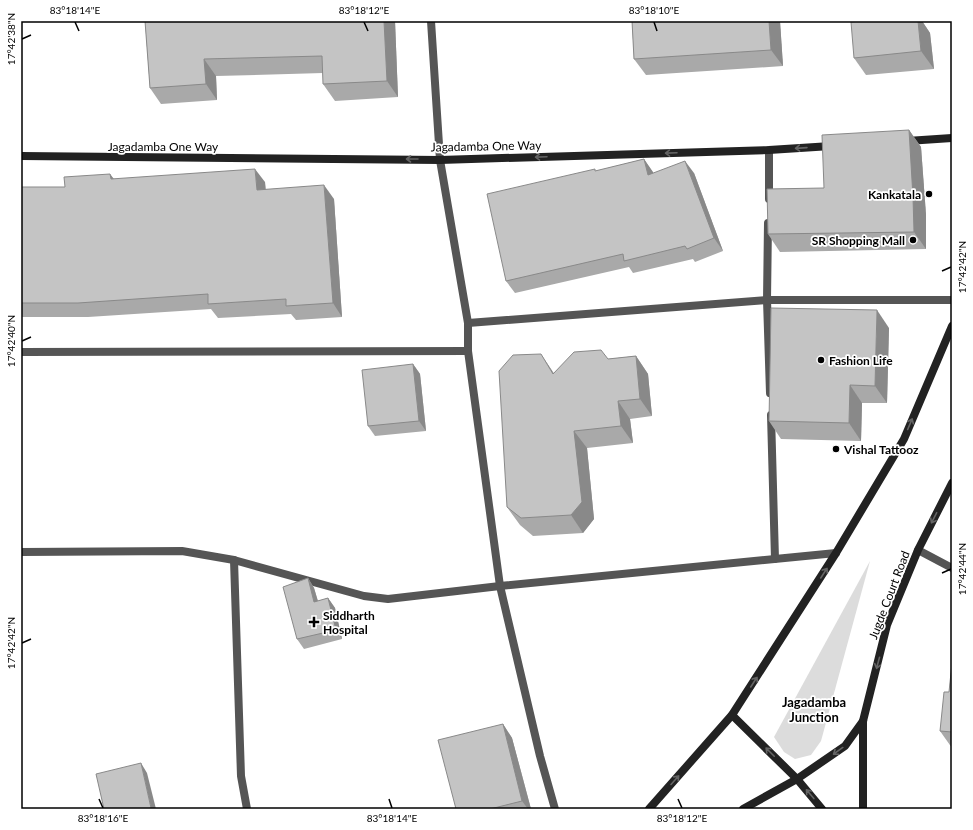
<svg xmlns="http://www.w3.org/2000/svg" width="973" height="830" viewBox="0 0 973 830" font-family="Lato,sans-serif">
  <style>
    .grass { fill: #dcdcdc }
    .lines { fill: none; stroke-linecap: round; stroke-linejoin: round }
    .street { stroke: #555; stroke-width: 8 }
    .secondary { stroke: #222; stroke-width: 8 }
    .wall { fill: #a9a9a9 }
    .shaded-wall { fill: #898989 }
    .building { fill: #c4c4c4; stroke: #898989 }
    .oneway { stroke: #646464 }
    .ticks { fill: none; stroke: #000; stroke-width: 1.5 }
    .poi-dot { fill: #000; stroke: #fff; stroke-width: 1.5 }
    .labels { text-anchor: middle; dominant-baseline: central; stroke-width: 3.5; stroke-linejoin: round; paint-order: stroke }
    .street-label { font-size: 12px; fill: #000; stroke: #fff }
    .poi-label { font-size: 12px; font-weight: bold; fill: #000; stroke: #fff; text-anchor: start }
    .neighbourhood-label { font-size: 13px; font-weight: bold; fill: #000; stroke: #fff }
    .neatline { fill: none; stroke: #000; stroke-width: 1.5 }
    .ticks-label { font-size: 10px; text-anchor: middle; fill: #000 }
  </style>
  <rect width="100%" height="100%" fill="#fff"/>
  <path class="grass" d="M870,561L821,741L811,755L795,759L784,752L774,737Z"/>
  <g class="lines">
    <g class="street">
      <path d="M431,21L440,160L468,323V351L500,586L540,756L555,809"/>
      <path d="M769,199V150"/>
      <path d="M768,223L767,300L770,393"/>
      <path d="M468,323L767,300H952"/>
      <path d="M21,352L468,351"/>
      <path d="M771,415L775,559"/>
      <path d="M918,550L952,568"/>
      <path d="M21,552L182,551L234,560L364,596L388,599L500,586L836,553"/>
      <path d="M234,560L241,776L247,809"/>
    </g>
    <g class="secondary">
      <path d="M907,141L952,138"/>
      <path d="M21,156L440,160L769,150L831,146"/>
      <path d="M732,715L797,779L822,809"/>
      <path d="M649,809L732,715L836,553L904,439L952,326"/>
      <path d="M743,809L797,779L845,746L863,721"/>
      <path d="M863,809V721L887,625L918,550L952,483"/>
    </g>
  </g>
  <g class="wall">
    <path d="M145,21H395L398,97L335,101L323,84V73L216,76L217,100L161,104L150,88Z"/>
    <path d="M632,21H780L783,66L646,75L634,59Z"/>
    <path d="M859,21H922L930,33L934,69L866,75L854,58Z"/>
    <path d="M909,130L921,147L926,215V249L780,252L768,234L824,188Z"/>
    <path d="M644,159L653,173H694L723,251L695,262L693,259L633,273L629,267L515,293L506,281L596,171Z"/>
    <path d="M110,174L114,179L265,182L266,190L334,199L342,317L296,320L291,314L218,318L211,309L88,317H21V187H65Z"/>
    <path d="M889,328L887,403H862L861,441L781,439L769,421Z"/>
    <path d="M636,356L648,374L652,416L630,419L633,443L587,448L594,519L583,533L533,536L520,525L507,507L554,373L608,359Z"/>
    <path d="M413,364L420,374L426,431L375,436L368,426Z"/>
    <path d="M308,578L314,588L318,601L328,598L335,608L342,639L304,649L297,639Z"/>
    <path d="M952,663V748L940,731L949,692Z"/>
    <path d="M503,724L512,738L531,809H456Z"/>
  </g>
  <g class="shaded-wall">
    <path d="M384,21H395L398,97L387,81Z"/>
    <path d="M769,21H780L783,66L771,50Z"/>
    <path d="M918,21H922L930,33L934,69L921,51Z"/>
    <path d="M204,59L216,76L217,100L206,84Z"/>
    <path d="M909,130L921,147L926,215V249L914,232Z"/>
    <path d="M644,159L653,172L656,187L648,175Z"/>
    <path d="M685,161L694,173L723,251L714,238Z"/>
    <path d="M255,169L265,182L266,204L257,190Z"/>
    <path d="M110,174L120,188L111,179Z"/>
    <path d="M324,185L334,199L342,317L333,303Z"/>
    <path d="M877,310L889,328L887,403L875,386Z"/>
    <path d="M541,354L553,372L565,391L553,374Z"/>
    <path d="M636,356L648,374L652,416L640,399Z"/>
    <path d="M413,364L420,374L426,431L419,421Z"/>
    <path d="M850,385L862,403L861,441L849,423Z"/>
    <path d="M618,401L630,419L633,443L621,426Z"/>
    <path d="M574,431L587,448L594,519L583,533L571,515Z"/>
    <path d="M308,578L314,588L321,612L314,602Z"/>
    <path d="M328,598L335,608L342,639L336,630Z"/>
    <path d="M503,724L512,738L531,809H528L522,801Z"/>
    <path d="M141,763L147,773L156,809H152L151,808Z"/>
  </g>
  <g class="building">
    <path d="M145,21H384L387,81L323,84L322,56L204,59L206,84L150,88Z"/>
    <path d="M632,21H769L771,50L634,59Z"/>
    <path d="M859,21H918L921,51L854,58L851,22Z"/>
    <path d="M909,130L913,197L914,232L768,234L767,189L824,188L822,135Z"/>
    <path d="M644,159L648,175L685,161L714,238L687,249L685,246L624,261L623,254L506,281L487,194L595,169V171Z"/>
    <path d="M255,169L257,190L324,185L333,303L286,306V299L208,304V294L78,303H21V187H65L64,177L110,174L111,179Z"/>
    <path d="M771,308L877,310L875,386L850,385L849,423L769,421Z"/>
    <path d="M601,350L608,359L636,356L640,399L618,401L621,426L574,431L582,502L571,515L521,518L507,507L499,371L513,355L541,354L553,374L574,352Z"/>
    <path d="M413,364L419,421L368,426L362,370Z"/>
    <path d="M308,578L314,602L328,598L336,630L297,639L283,587Z"/>
    <path d="M952,663V732L940,731L944,692H949Z"/>
    <path d="M503,724L522,801L490,809H456L438,740Z"/>
    <path d="M141,763L151,808L147,809H104L96,774Z"/>
  </g>
  <defs><path id="oneway-shaft" d="M-6 0H5M1.5-3L5.5 0L1.5 3" fill="none" stroke-width="1.6" stroke-linecap="round" stroke-linejoin="round"/></defs>
  <g class="oneway">
    <use href="#oneway-shaft" transform="translate(801 148) rotate(176)"/>
    <use href="#oneway-shaft" transform="translate(671 153) rotate(178)"/>
    <use href="#oneway-shaft" transform="translate(541 157) rotate(178)"/>
    <use href="#oneway-shaft" transform="translate(412 159) rotate(-180)"/>
    <use href="#oneway-shaft" transform="translate(910 424) rotate(-67)"/>
    <use href="#oneway-shaft" transform="translate(934 518) rotate(117)"/>
    <use href="#oneway-shaft" transform="translate(824 573) rotate(-57)"/>
    <use href="#oneway-shaft" transform="translate(878 663) rotate(105)"/>
    <use href="#oneway-shaft" transform="translate(754 682) rotate(-57)"/>
    <use href="#oneway-shaft" transform="translate(838 751) rotate(144)"/>
    <use href="#oneway-shaft" transform="translate(770 752) rotate(-135)"/>
    <use href="#oneway-shaft" transform="translate(675 780) rotate(-48)"/>
    <use href="#oneway-shaft" transform="translate(810 794) rotate(-130)"/>
  </g>
  <path class="ticks" d="M75,22L79,31M364,22L368,31M654,22L657,31M22,39L31,35M942,271L951,267M22,341L31,337M942,573L951,569M22,643L31,639M99,799L103,808M389,799L392,808M678,799L682,808"/>
  <g class="poi-dot">
    <circle cx="929" cy="194" r="4"/>
    <circle cx="913" cy="240" r="4"/>
    <circle cx="821" cy="360" r="4"/>
    <circle cx="836" cy="449" r="4"/>
    <path d="M312 616h4v4h4v4h-4v4h-4v-4h-4v-4h4z"/>
  </g>
  <g class="labels">
    <g class="street-label">
      <text x="163" y="146">Jagadamba One Way</text>
      <text transform="translate(486 146) rotate(-1)">Jagadamba One Way</text>
      <text transform="translate(889 595) rotate(-69)">Jugde Court Road</text>
    </g>
    <g class="poi-label">
      <text x="921" y="194" text-anchor="end">Kankatala</text>
      <text x="905" y="240" text-anchor="end">SR Shopping Mall</text>
      <text x="829" y="360">Fashion Life</text>
      <text x="844" y="449">Vishal Tattooz</text>
      <text x="323" y="615">Siddharth<tspan x="323" dy="14">Hospital</tspan></text>
    </g>
    <g class="neighbourhood-label">
      <text x="814" y="702">Jagadamba<tspan x="814" dy="15">Junction</tspan></text>
    </g>
  </g>
  <rect width="973" height="830" fill="none" stroke="#ffffff" stroke-width="44"/>
  <rect x="22" y="22" width="929" height="786" class="neatline"/>
  <g class="ticks-label">
    <text x="75" y="14">83°18'14"E</text>
    <text x="364" y="14">83°18'12"E</text>
    <text x="654" y="14">83°18'10"E</text>
    <text transform="translate(11 39) rotate(-90)" y="4">17°42'38"N</text>
    <text transform="translate(962 267) rotate(-90)" y="4">17°42'42"N</text>
    <text transform="translate(11 341) rotate(-90)" y="4">17°42'40"N</text>
    <text transform="translate(962 569) rotate(-90)" y="4">17°42'44"N</text>
    <text transform="translate(11 643) rotate(-90)" y="4">17°42'42"N</text>
    <text x="103" y="822">83°18'16"E</text>
    <text x="392" y="822">83°18'14"E</text>
    <text x="682" y="822">83°18'12"E</text>
  </g>
</svg>
